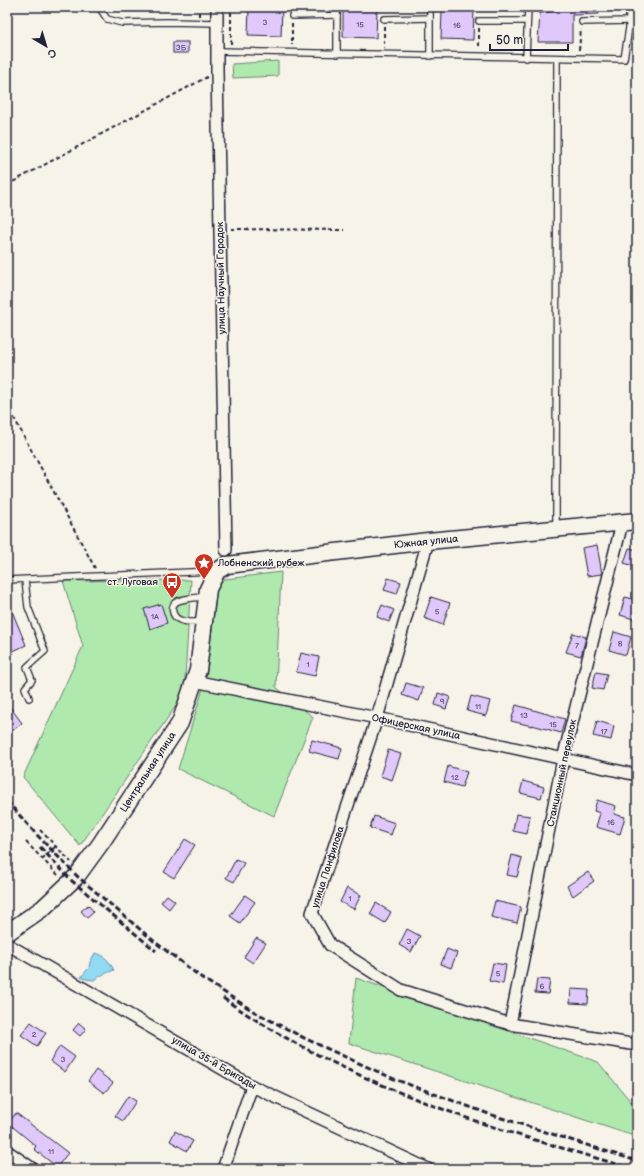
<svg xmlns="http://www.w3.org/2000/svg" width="644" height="1176" viewBox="0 0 644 1176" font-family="'Balsamiq Sans',sans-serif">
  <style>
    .green { fill: #b0e9ae; stroke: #698674 }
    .water { fill: #92d9f4; stroke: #6590aa }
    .building { fill: #e0c9fa; stroke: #22223b }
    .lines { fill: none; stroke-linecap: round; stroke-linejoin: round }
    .lane-casing { stroke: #22223b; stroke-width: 8 }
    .street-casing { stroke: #22223b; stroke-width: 14 }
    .secondary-casing { stroke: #22223b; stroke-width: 19 }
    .path { stroke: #22223b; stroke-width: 2; stroke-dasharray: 4 3; stroke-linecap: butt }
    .lane { stroke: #f7f3e8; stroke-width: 5.5 }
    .street { stroke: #f7f3e8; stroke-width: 11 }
    .secondary { stroke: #f7f3e8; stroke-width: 16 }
    .rail { stroke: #22223b; stroke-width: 3; stroke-dasharray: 6 3; stroke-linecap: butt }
    .labels { text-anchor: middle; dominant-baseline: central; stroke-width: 3; stroke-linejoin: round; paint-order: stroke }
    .number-label { font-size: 8px; fill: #524c6b }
    .street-label { font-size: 10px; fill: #22223b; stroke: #f7f3e8 }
    .poi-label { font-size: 10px; fill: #22223b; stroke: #f7f3e8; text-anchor: start }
  </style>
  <rect width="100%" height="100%" fill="#f7f3e8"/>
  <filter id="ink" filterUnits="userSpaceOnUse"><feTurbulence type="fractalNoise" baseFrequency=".025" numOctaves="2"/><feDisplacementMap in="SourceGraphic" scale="8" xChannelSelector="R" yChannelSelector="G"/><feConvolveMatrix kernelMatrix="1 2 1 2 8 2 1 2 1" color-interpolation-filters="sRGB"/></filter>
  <g filter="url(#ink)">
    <g class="green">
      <path d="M278,61V76L233,78L232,64Z"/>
      <path d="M281,572L276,687L313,717L274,816L178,769L206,679L218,580Z"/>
      <path d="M191,580L184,694L80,846L23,777L83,646L63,581Z"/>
      <path d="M356,978L598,1062L637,1109V1137L349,1043Z"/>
    </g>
    <path class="water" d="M95,953C105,955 109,961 114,970C107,973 100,975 94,980L86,979L81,977L89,968L90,962Z"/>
    <g class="building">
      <path d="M249,7H282L281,36L248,35Z"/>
      <path d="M461,7H474L473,40L441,39L442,11H461Z"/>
      <path d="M557,7H599V14L572,15V42H538L540,13L557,11Z"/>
      <path d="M343,9L377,10L376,38L343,37Z"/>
      <rect x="173" y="42" width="15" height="11"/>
      <path d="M597,545L602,574L587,576L582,548Z"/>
      <path d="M629,548L637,550V567L624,563Z"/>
      <path d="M388,578L401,582L397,594L384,590Z"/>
      <path d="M431,597L450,603L443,625L424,618Z"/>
      <path d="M625,597L637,600V610L634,619L620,615Z"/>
      <path d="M7,599L26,645L9,653L7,648Z"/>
      <path d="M161,604L167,623L150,629L144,609Z"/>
      <path d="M382,605L394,610L389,622L377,617Z"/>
      <path d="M614,632L631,637L626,655L609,650Z"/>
      <path d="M573,633L586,637L581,656L566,652Z"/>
      <path d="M301,653L319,657L315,676L296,672Z"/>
      <path d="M596,672L607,674L603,690L592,688Z"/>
      <path d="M406,683L423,688L419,701L402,695Z"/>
      <path d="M438,693L450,697L446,709L435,705Z"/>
      <path d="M471,696L490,701L486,716L467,711Z"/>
      <path d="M7,703L22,723L7,735Z"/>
      <path d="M516,705L565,719L561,733L532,725V726L511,721Z"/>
      <path d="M597,721L614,726L611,740L593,736Z"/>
      <path d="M312,740L342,748L339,759L309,751Z"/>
      <path d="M388,750L401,754L392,780L380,776Z"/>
      <path d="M448,766L467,772L462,787L444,782Z"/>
      <path d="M523,781L544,787L541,798L520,793Z"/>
      <path d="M597,800L616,806L614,814L625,817L620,834L596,827L600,813L594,811Z"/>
      <path d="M516,814L530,816L527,834L513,831Z"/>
      <path d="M374,816L395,823L391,835L370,828Z"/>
      <path d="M185,839L195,845L174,878L164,872Z"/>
      <path d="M512,855L522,858L517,877L507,875Z"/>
      <path d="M236,859L244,863L234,882L226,878Z"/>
      <path d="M588,872L594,881L573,896L567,886Z"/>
      <path d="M347,888L361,895L354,909L340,902Z"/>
      <path d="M167,895L175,901L169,909L161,902Z"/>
      <path d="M245,895L255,902L240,923L230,916Z"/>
      <path d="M495,901L521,907L517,923L491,917Z"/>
      <path d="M376,903L391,912L385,923L370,914Z"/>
      <path d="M88,905L94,912L87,918L81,911Z"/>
      <path d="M407,929L420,936L411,952L399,945Z"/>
      <path d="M256,938L266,943L253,963L244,957Z"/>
      <path d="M447,949L457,953L451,968L441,964Z"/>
      <path d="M493,963L506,965L503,984L489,981Z"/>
      <path d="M537,979L550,980L548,994L535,993Z"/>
      <path d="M571,989L589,990L588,1004L570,1003Z"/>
      <path d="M31,1022L46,1033L37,1046L21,1035Z"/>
      <path d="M79,1023L86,1029L80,1036L73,1030Z"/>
      <path d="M60,1046L75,1057L65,1072L50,1061Z"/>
      <path d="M96,1070L113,1083L104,1093L88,1081Z"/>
      <path d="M128,1096L136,1101L123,1121L115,1116Z"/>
      <path d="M16,1113L68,1153L57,1167L34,1149L36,1146L8,1123Z"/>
      <path d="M175,1131L193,1141L187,1151L170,1141Z"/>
    </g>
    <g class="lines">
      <g class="lane-casing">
        <g id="lane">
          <path d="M99,7L107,19L122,23L167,22L217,23"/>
          <path d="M337,7V54"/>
          <path d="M292,16L337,15"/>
          <path d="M384,19L430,18"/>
          <path d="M479,21H527"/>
          <path d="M582,22L629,21"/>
          <path d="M217,51L624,59L629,28V7"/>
          <path d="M430,56V7"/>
          <path d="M526,58L528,7"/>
          <path d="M556,527L557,59"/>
          <path d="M7,580L214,571"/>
          <path d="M25,580L28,607L45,651L27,667L32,680L25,688L29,698"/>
          <path d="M202,622C195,622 186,623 180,620C172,617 169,605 178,601C186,598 198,598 206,596"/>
        </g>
      </g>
      <g class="street-casing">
        <g id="street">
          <path d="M217,7V71L226,550"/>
          <path d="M428,541L377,718L312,913L330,945L401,990L510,1024L637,1045"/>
          <path d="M194,681L377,718L637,775"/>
          <path d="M7,944L252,1086L428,1169"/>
          <path d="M510,1024L563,759L622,523"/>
          <path d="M7,1151L33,1169"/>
          <path d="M223,1169L252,1086"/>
        </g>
      </g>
      <g class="secondary-casing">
        <path id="secondary" d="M7,933L43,908L77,876L101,843L180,723L198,670L208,589L217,571L227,565L428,541L637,521"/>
      </g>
      <g class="path">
        <path d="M199,16V7"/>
        <path d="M292,23V45"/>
        <path d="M384,26V48"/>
        <path d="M479,28V48"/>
        <path d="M231,44V7"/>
        <path d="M579,50L581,29"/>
        <path d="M7,185L207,77"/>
        <path d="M231,229L344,230"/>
        <path d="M7,405L95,568"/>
        <path d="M40,830L71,862"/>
        <path d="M26,842L59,876"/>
        <path d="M42,859L56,846"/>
      </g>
      <use href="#lane" class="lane"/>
      <use href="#street" class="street"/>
      <use href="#secondary" class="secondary"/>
      <g class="rail">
        <path d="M7,801L36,834L77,876L155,942L202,978L253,1011L306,1039L394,1079L489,1114L637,1161"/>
        <path d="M40,847L72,881L156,951"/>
        <path d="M223,998C291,1046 367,1081 445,1110C506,1133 570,1150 633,1169"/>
      </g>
    </g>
  </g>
  <defs>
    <g id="sight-pin" transform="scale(1)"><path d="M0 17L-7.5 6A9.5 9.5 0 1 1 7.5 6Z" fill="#c8321e" stroke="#f7f3e8"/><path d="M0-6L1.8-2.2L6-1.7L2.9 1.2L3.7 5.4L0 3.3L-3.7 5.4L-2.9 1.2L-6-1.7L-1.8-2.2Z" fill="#fff"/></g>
    <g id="bus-pin" transform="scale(1)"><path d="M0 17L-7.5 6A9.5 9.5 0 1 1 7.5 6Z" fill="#c8321e" stroke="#f7f3e8"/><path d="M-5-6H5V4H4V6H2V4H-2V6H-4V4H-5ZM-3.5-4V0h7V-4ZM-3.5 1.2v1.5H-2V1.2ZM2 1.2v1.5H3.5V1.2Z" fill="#fff"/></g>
  </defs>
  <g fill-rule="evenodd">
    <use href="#sight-pin" x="204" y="563"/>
    <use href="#bus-pin" x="172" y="582"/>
  </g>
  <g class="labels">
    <g class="number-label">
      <text x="265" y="22">3</text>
      <text x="360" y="24">15</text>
      <text x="457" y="25">16</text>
      <text x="181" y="47">3Б</text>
      <text x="437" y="611">5</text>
      <text x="155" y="616">1А</text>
      <text x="620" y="643">8</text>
      <text x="577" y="645">7</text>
      <text x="308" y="664">1</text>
      <text x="442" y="701">9</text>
      <text x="478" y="706">11</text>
      <text x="524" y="715">13</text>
      <text x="553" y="724">15</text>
      <text x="604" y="731">17</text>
      <text x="455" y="777">12</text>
      <text x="611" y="822">16</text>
      <text x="350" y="898">1</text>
      <text x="409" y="941">3</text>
      <text x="498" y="973">5</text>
      <text x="542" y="986">6</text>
      <text x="34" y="1034">2</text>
      <text x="63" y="1059">3</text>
      <text x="51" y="1151">11</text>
    </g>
    <g class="street-label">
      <text transform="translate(221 278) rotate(-91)">улица Научный Городок</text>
      <text transform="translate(426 542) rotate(-6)">Южная улица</text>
      <text transform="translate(416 727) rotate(12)">Офицерская улица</text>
      <text transform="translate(148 772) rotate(-57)">Центральная улица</text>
      <text transform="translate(562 773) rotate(-78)">Станционный переулок</text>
      <text transform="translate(328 867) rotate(-72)">улица Панфилова</text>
      <text transform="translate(214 1063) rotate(30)">улица 35-й Бригады</text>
    </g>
    <g class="poi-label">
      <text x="218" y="563">Лобненский рубеж</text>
      <text x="158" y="582" text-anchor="end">ст. Луговая</text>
    </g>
  </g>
  <rect width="644" height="1176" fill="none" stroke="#f7f3e8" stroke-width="24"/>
  <rect x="12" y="12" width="620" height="1152" fill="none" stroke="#22223b" stroke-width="1.5" filter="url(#ink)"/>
  <g transform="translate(46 46) rotate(142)" stroke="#f7f3e8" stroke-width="3" paint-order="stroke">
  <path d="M0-3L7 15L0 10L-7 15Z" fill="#22223b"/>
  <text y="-6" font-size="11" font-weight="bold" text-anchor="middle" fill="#22223b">С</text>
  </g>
  <path d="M490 44v6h78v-6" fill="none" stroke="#22223b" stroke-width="2"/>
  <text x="496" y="44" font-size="12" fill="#22223b" stroke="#f7f3e8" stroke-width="3" paint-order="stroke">50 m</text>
</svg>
